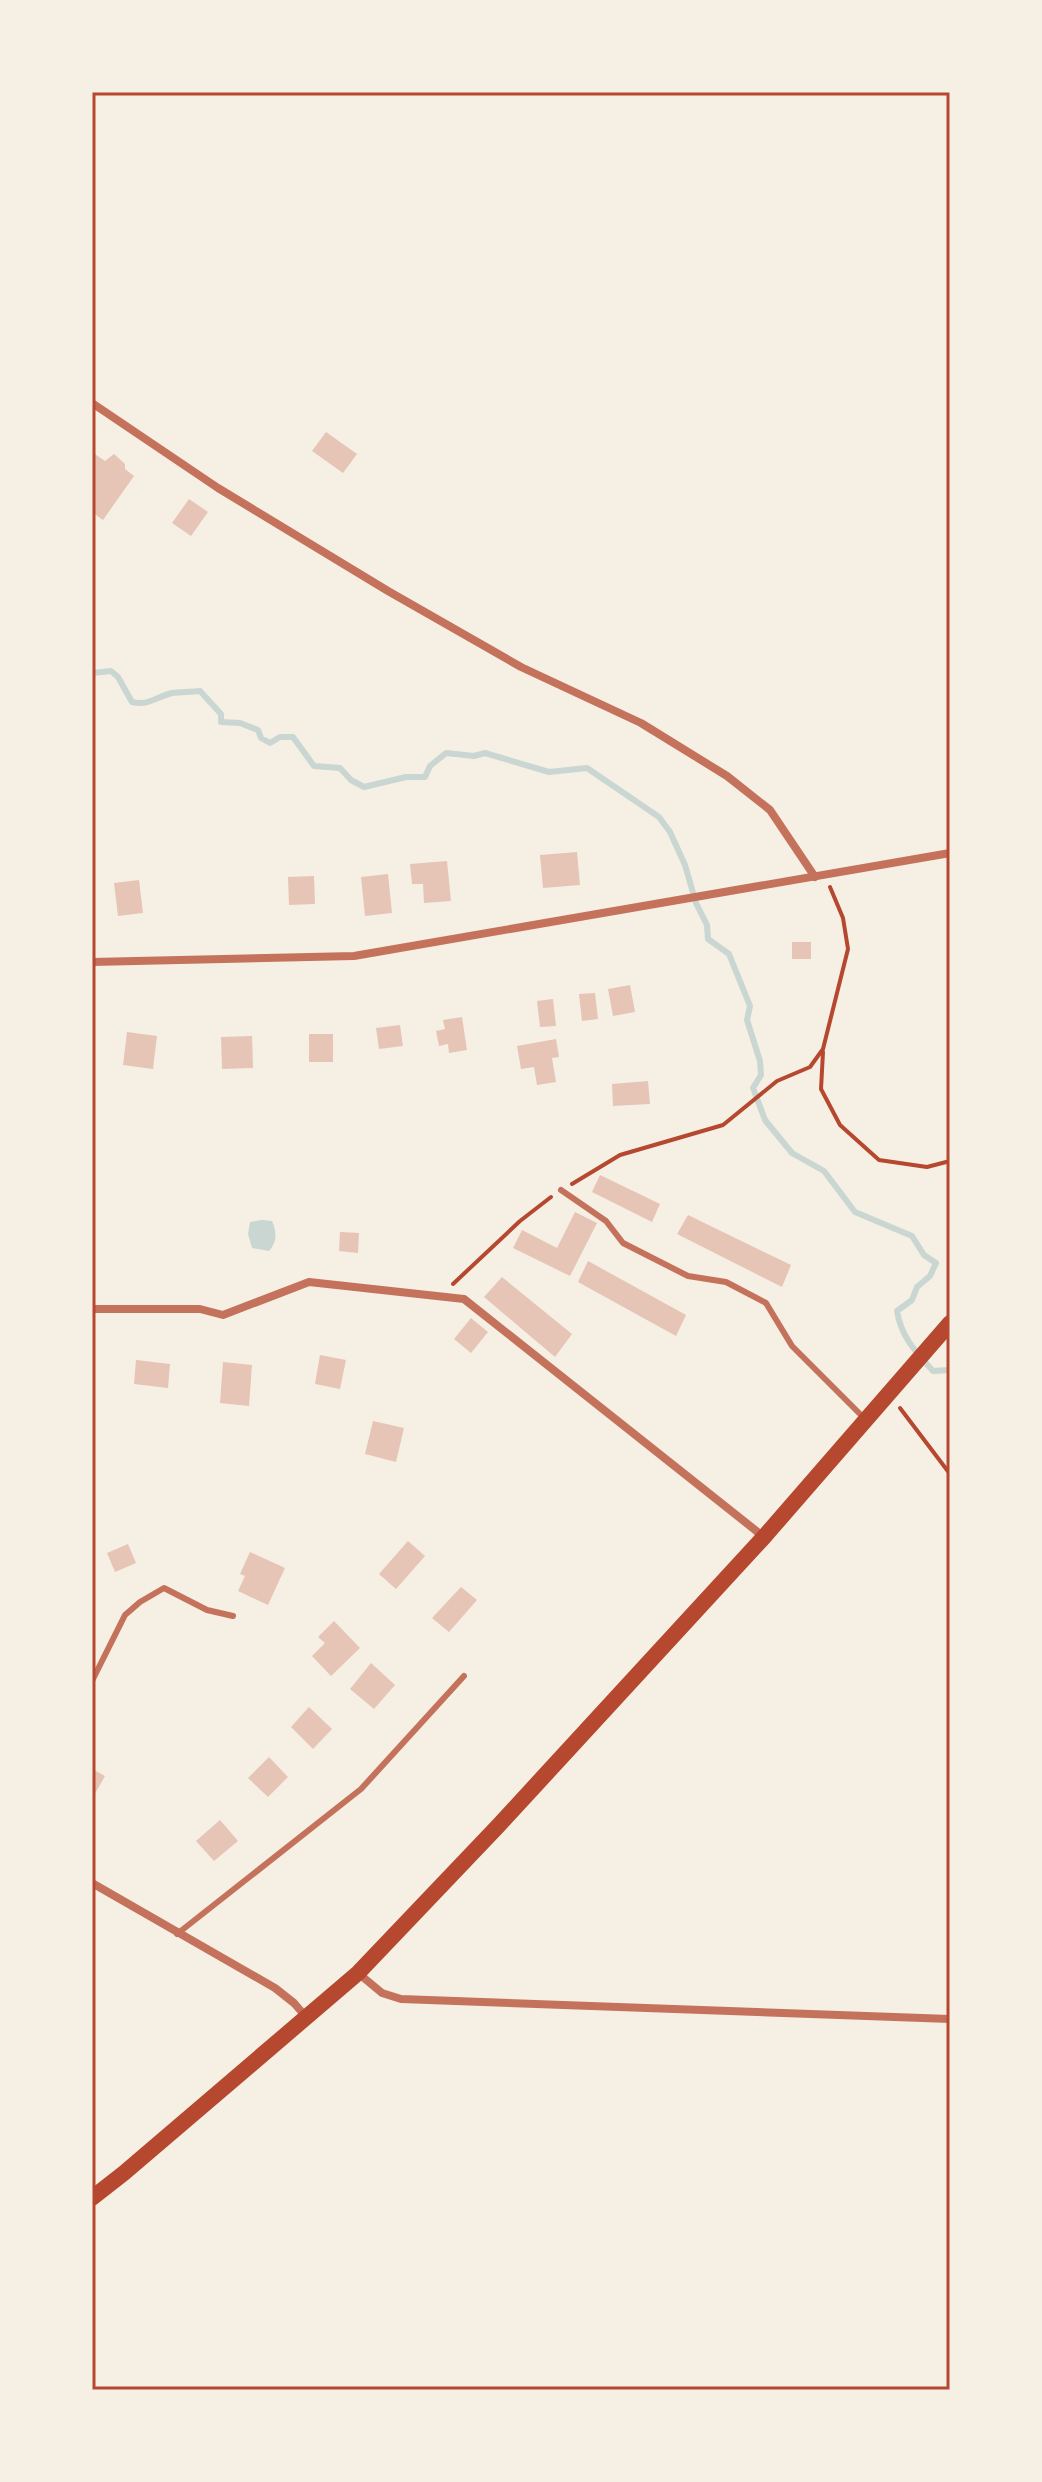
<svg xmlns="http://www.w3.org/2000/svg" width="1042" height="2482" viewBox="0 0 1042 2482" font-family="'Alegreya Sans',sans-serif">
  <style>
    .water { fill: #c9d6d2 }
    .lines { fill: none; stroke-linecap: round; stroke-linejoin: round }
    .stream { stroke: #c9d6d2; stroke-width: 6 }
    .building { fill: #e6c5b7 }
    .path { stroke: #b5482f; stroke-width: 4 }
    .service { stroke: #c5725c; stroke-width: 6 }
    .minor { stroke: #c5725c; stroke-width: 8 }
    .secondary { stroke: #b5482f; stroke-width: 16 }
    .neatline { fill: none; stroke: #b5482f; stroke-width: 3 }
  </style>
  <rect width="100%" height="100%" fill="#f6efe4"/>
  <path class="water" d="M262,1220L272,1221C277,1233 277,1242 269,1251L252,1248L248,1234L250,1222Z"/>
  <g class="lines">
    <path class="stream" d="M92,673L111,671L118,677L132,702C149,706 156,697 172,693C181,692 191,692 200,691L221,714V722L240,723L258,730L261,738L270,743L280,737H293L314,766L340,768L351,780L364,787L406,777H425L430,766L446,753L474,756L485,753L549,772L587,768L659,817L670,832L685,865L696,903L707,925L708,939L729,954L750,1006L747,1020L760,1061L761,1075L753,1088L765,1120L792,1153L824,1171L855,1212L912,1236L924,1255L936,1263L930,1276L917,1287L912,1300L897,1311C901,1337 916,1352 933,1371L950,1370"/>
  </g>
  <g class="building">
    <path d="M326,432L357,454L343,473L312,451Z"/>
    <path d="M92,452L105,461L114,454L125,464V469L134,476L103,520L92,512Z"/>
    <path d="M189,499L208,512L191,536L172,523Z"/>
    <path d="M577,852L580,885L543,888L540,855Z"/>
    <path d="M447,861L451,901L424,903L423,884H412L410,864Z"/>
    <path d="M388,874L392,913L365,916L361,877Z"/>
    <path d="M314,876L315,904L289,905L288,877Z"/>
    <path d="M139,880L143,913L118,916L114,883Z"/>
    <rect x="792" y="942" width="19" height="17"/>
    <path d="M630,985L635,1012L613,1016L608,989Z"/>
    <path d="M595,993L598,1019L582,1021L579,994Z"/>
    <path d="M553,999L556,1026L540,1027L537,1001Z"/>
    <path d="M462,1017L467,1050L449,1053L448,1044L439,1046L436,1031L445,1029L443,1020Z"/>
    <path d="M400,1025L403,1046L379,1049L376,1028Z"/>
    <path d="M127,1032L157,1036L153,1069L123,1065Z"/>
    <rect x="309" y="1034" width="24" height="28"/>
    <path d="M252,1036L253,1068L222,1069L221,1037Z"/>
    <path d="M556,1039L559,1057L552,1058L556,1082L537,1085L534,1067L521,1069L517,1046Z"/>
    <path d="M648,1081L650,1104L613,1106L612,1084Z"/>
    <path d="M600,1175L660,1204L652,1222L592,1192Z"/>
    <path d="M575,1212L597,1223L570,1276L513,1248L522,1230L557,1248Z"/>
    <path d="M688,1215L791,1265L782,1287L677,1234Z"/>
    <path d="M340,1232L359,1233L358,1253L339,1251Z"/>
    <path d="M588,1261L686,1315L676,1336L578,1282Z"/>
    <path d="M502,1277L572,1334L555,1357L484,1297Z"/>
    <path d="M471,1318L488,1332L471,1353L454,1339Z"/>
    <path d="M320,1355L346,1360L340,1389L315,1384Z"/>
    <path d="M136,1360L170,1364L168,1388L134,1384Z"/>
    <path d="M223,1362L252,1365L249,1406L220,1403Z"/>
    <path d="M373,1421L404,1428L396,1462L365,1454Z"/>
    <path d="M408,1541L425,1556L396,1589L379,1574Z"/>
    <path d="M128,1544L136,1563L115,1572L107,1553Z"/>
    <path d="M250,1552L285,1568L268,1605L238,1591L245,1576L240,1574Z"/>
    <path d="M461,1587L477,1600L449,1632L432,1618Z"/>
    <path d="M334,1621L360,1648L331,1676L312,1656L325,1643L318,1637Z"/>
    <path d="M371,1663L395,1685L374,1709L350,1689Z"/>
    <path d="M309,1707L332,1729L313,1749L291,1727Z"/>
    <path d="M269,1757L288,1777L268,1797L248,1778Z"/>
    <path d="M92,1769L105,1776L92,1799Z"/>
    <path d="M220,1820L238,1841L214,1861L196,1841Z"/>
  </g>
  <g class="lines">
    <g class="path">
      <path d="M823,1052L821,1089L840,1125L879,1160L927,1167L950,1161"/>
      <path d="M572,1184L620,1155L723,1125L777,1081L810,1067L823,1049L848,949L843,918L830,887"/>
      <path d="M453,1284L520,1221L551,1197"/>
      <path d="M900,1408L950,1474"/>
    </g>
    <g class="service">
      <path d="M561,1190L606,1221L623,1243L688,1276L726,1282L766,1303L792,1346L863,1417"/>
      <path d="M92,1681L125,1615L140,1602L164,1588L207,1610L233,1616"/>
      <path d="M177,1934L361,1789L464,1676"/>
    </g>
    <g class="minor">
      <path d="M92,403L218,488L388,591L521,667L641,723L727,776L770,810L815,877"/>
      <path d="M92,962L354,956L950,853"/>
      <path d="M92,1309H200L223,1315L309,1282L464,1299L764,1537"/>
      <path d="M92,1883L275,1988L294,2003L306,2017"/>
      <path d="M358,1973L382,1993L401,1999L950,2019"/>
    </g>
    <path class="secondary" d="M92,2198L124,2173L358,1973L499,1825L764,1537L950,1323"/>
  </g>
  <rect width="1042" height="2482" fill="none" stroke="#f6efe4" stroke-width="188"/>
  <rect x="94" y="94" width="854" height="2294" class="neatline"/>
</svg>
